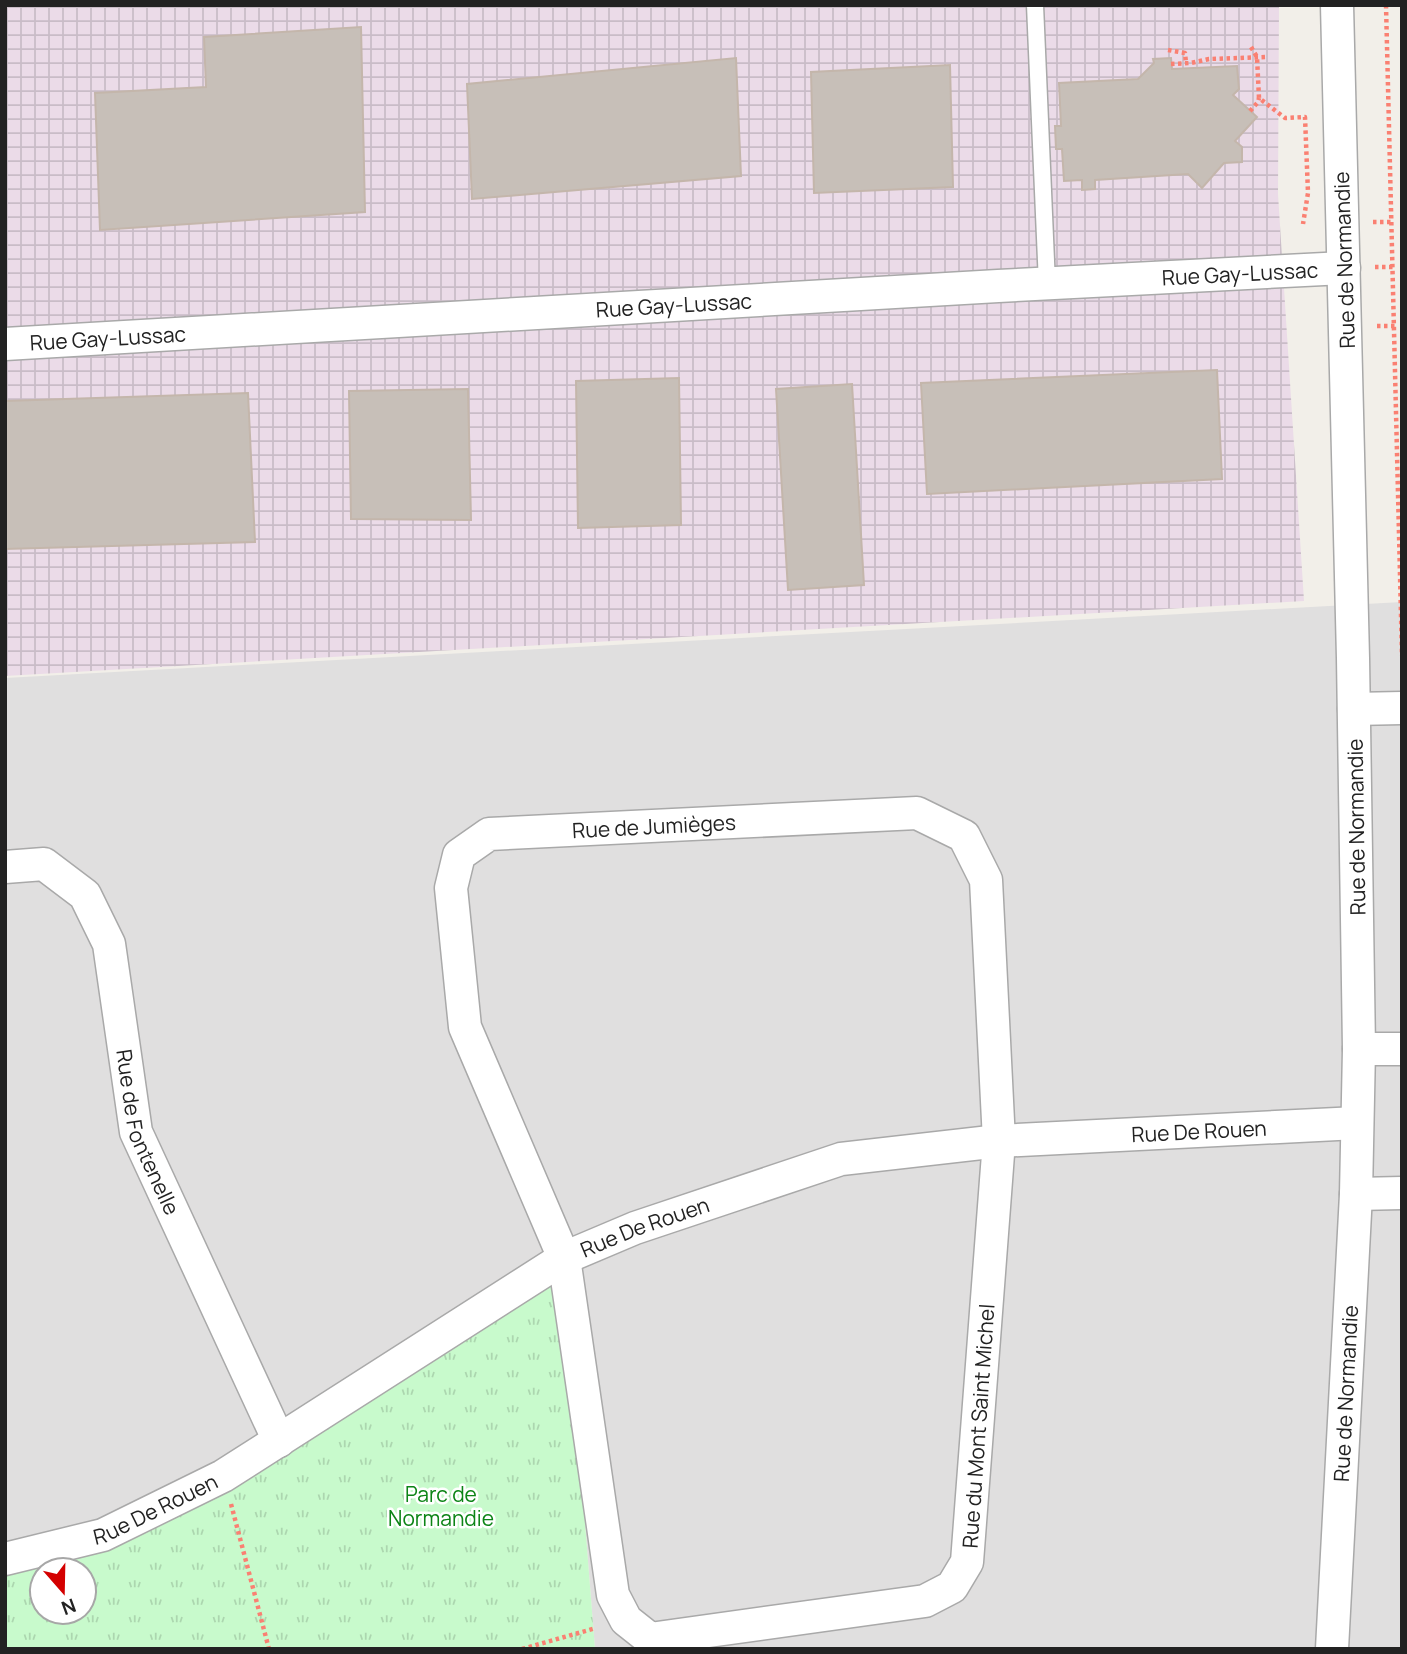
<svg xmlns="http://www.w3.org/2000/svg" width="1407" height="1654" viewBox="0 0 1407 1654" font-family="Manrope,sans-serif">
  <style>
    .residential { fill: #e0dfdf }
    .industrial { fill: url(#industrial-grid) }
    .park { fill: url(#park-tufts); fill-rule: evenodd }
    .building { fill: #c7bfb8; stroke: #c4b6ab; stroke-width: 2 }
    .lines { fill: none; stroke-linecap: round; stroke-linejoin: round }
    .lane-casing { stroke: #a9a9a9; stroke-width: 19 }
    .street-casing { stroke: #a9a9a9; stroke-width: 35 }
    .path { stroke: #fa8072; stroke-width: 4.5; stroke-dasharray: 3.5 3.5; stroke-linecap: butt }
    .lane { stroke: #fff; stroke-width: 16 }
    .street { stroke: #fff; stroke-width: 32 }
    .labels { text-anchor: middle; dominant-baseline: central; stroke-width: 5; stroke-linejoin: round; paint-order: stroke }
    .street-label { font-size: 21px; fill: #222; stroke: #fff }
    .park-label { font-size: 21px; fill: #0c8416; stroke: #fff }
  </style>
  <defs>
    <pattern id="industrial-grid" width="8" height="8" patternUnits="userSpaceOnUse" patternTransform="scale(1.75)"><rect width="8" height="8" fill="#ebdbe8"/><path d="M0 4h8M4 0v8" fill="none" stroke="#c9bcc7"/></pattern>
    <pattern id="park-tufts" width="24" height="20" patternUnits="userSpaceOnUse" patternTransform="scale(1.75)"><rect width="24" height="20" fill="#c8facc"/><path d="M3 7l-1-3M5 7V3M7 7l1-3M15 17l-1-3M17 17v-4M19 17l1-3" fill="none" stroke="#acd6af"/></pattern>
  </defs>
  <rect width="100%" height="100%" fill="#f2efe9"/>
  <path class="residential" d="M1402,602V1649H595L564,1258L223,1476L5,1559V678Z"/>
  <path class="industrial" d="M5,5H1279L1278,194L1304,601L5,676Z"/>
  <path class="park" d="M564,1258L595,1649H5V1559L103,1535ZM42,1570H84V1612H42Z"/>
  <g class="building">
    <path d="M361,27L365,212L100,230L95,93L206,87L204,37Z"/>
    <path d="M736,58L741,176L472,199L467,84Z"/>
    <path d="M1171,58L1172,69L1237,66L1239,89L1233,95L1257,117L1235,141L1242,147V162L1224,163L1202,188L1188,174L1095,180V189L1082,190V180L1064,181L1062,149H1056L1055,126H1061L1059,83L1138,79L1154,63L1153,59Z"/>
    <path d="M950,65L953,187L814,193L811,72Z"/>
    <path d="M1217,370L1222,479L927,494L921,383Z"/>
    <path d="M679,378L681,525L578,528L576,381Z"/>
    <path d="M852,384L864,585L788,590L776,389Z"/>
    <path d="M468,389L471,520L351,519L349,391Z"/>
    <path d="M248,393L255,542L5,549V401Z"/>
  </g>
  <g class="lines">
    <g class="lane-casing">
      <path id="lane" d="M1035,5L1047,284"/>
    </g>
    <g class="street-casing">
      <g id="street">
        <path id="s1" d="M5,344L998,286L1344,268"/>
        <path d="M1354,709L1402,708"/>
        <path d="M917,813L964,836L986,880L999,1141L967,1562L952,1587L925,1601L650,1639L626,1620L613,1595L564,1258L465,1027L451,888L459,855L489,834Z"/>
        <path id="s2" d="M5,867L44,864L85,895L109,944L136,1132L279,1441"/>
        <path d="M1359,1049H1402"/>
        <path d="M1356,1194L1402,1193"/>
        <path id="s3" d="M5,1559L103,1535L223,1476L564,1258L635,1228L841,1159L999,1141L1357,1123"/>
        <path id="s4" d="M1332,1649L1356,1194L1359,1049L1353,658L1337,5"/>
      </g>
    </g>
    <g class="path">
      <path d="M1386,5L1402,656"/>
      <path d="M1251,47L1257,57L1259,98L1285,118L1305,117L1308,193L1303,224"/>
      <path d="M1168,50L1185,53L1186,63"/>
      <path d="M1171,64L1191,63L1209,59L1266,57"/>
      <path d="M1250,111L1258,102L1259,98"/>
      <path d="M1373,222H1392"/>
      <path d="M1375,267H1394"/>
      <path d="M1377,326H1395"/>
      <path d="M231,1504L269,1649"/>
      <path d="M522,1649L596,1628"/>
    </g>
    <use href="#lane" class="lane"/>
    <use href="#street" class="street"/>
  </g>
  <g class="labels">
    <g class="street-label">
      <text transform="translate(1344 260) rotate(-92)">Rue de Normandie</text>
      <text stroke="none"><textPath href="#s1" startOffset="1237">Rue Gay-Lussac</textPath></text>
      <text stroke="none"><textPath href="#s1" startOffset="670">Rue Gay-Lussac</textPath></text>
      <text stroke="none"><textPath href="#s1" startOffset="103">Rue Gay-Lussac</textPath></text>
      <text transform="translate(654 826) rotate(-3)">Rue de Jumièges</text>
      <text transform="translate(1356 827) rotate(-91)">Rue de Normandie</text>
      <text stroke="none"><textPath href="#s2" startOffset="338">Rue de Fontenelle</textPath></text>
      <text stroke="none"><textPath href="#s3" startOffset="1293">Rue De Rouen</textPath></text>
      <text stroke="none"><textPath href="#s3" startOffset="726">Rue De Rouen</textPath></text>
      <text stroke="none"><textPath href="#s4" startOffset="256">Rue de Normandie</textPath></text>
      <text transform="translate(978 1426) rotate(-86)">Rue du Mont Saint Michel</text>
      <text stroke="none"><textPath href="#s3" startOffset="159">Rue De Rouen</textPath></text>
    </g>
    <g class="park-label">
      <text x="441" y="1494">Parc de<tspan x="441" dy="24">Normandie</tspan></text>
    </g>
  </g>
  <rect width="1407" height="1654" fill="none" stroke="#222222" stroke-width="14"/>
  <g transform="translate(63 1591) rotate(160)"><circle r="33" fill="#ffffff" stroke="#a7a7a7" stroke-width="2"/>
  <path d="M0-5L12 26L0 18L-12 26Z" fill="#d40000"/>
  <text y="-10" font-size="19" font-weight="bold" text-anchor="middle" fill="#222222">N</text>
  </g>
</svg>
